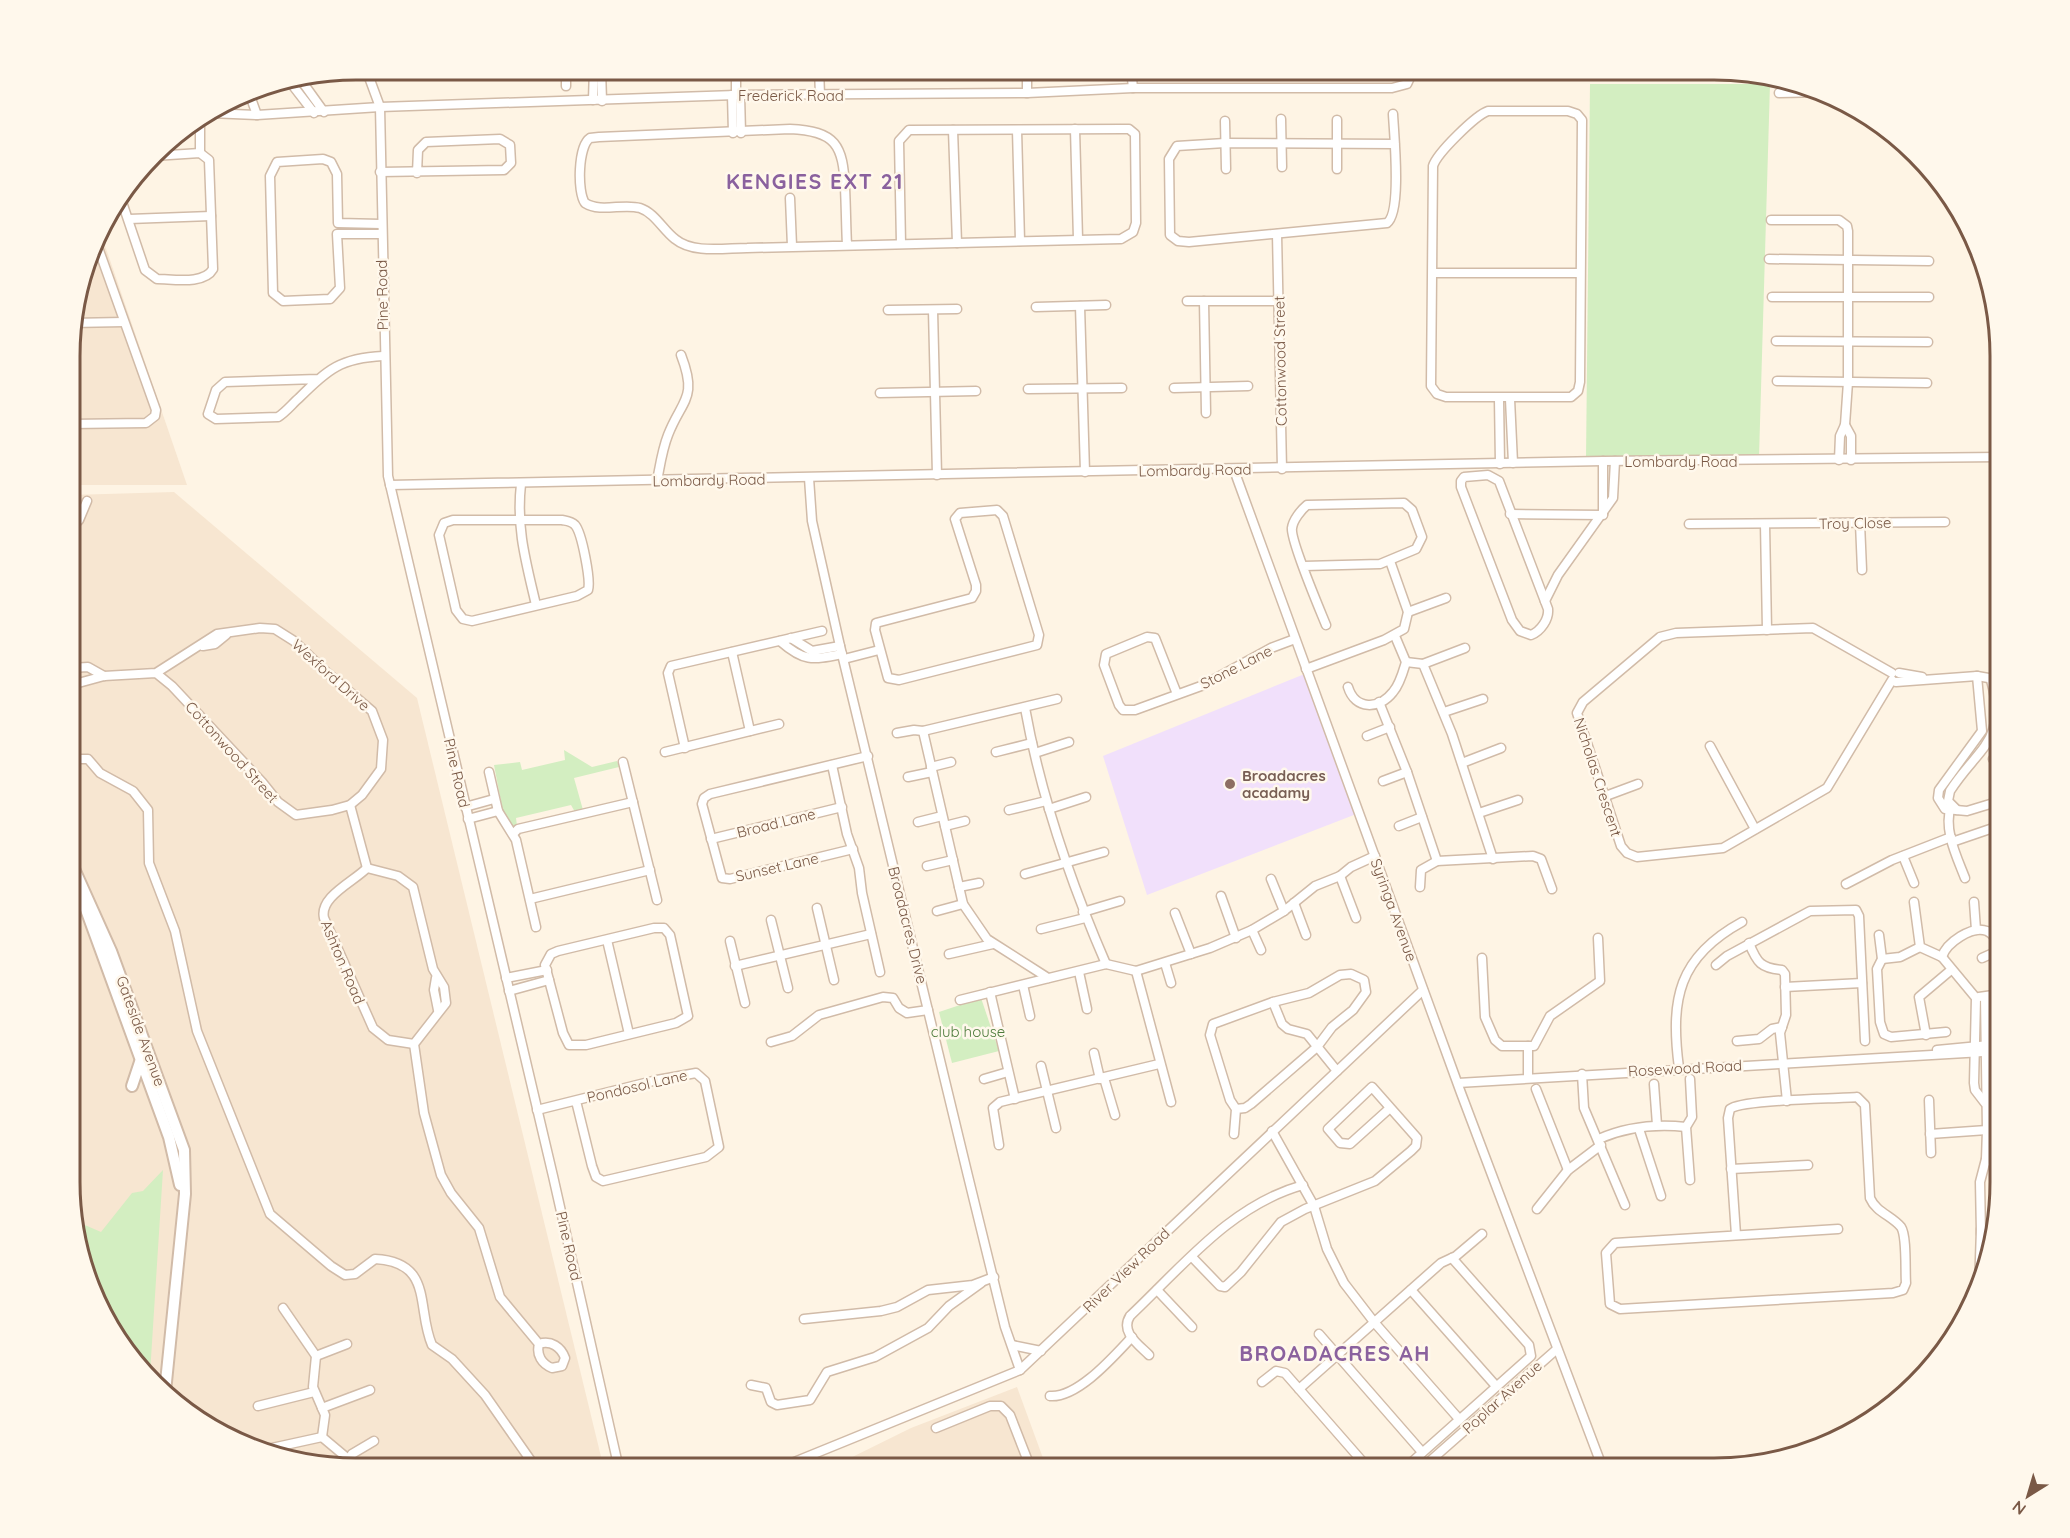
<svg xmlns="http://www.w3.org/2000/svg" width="2070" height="1538" viewBox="0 0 2070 1538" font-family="Quicksand,sans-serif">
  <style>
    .residential { fill: #f7e6d1 }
    .education { fill: #f1e0fb }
    .green { fill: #d3eec1 }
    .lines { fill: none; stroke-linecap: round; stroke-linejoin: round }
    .minor-casing { stroke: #d1bba8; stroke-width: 11 }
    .tertiary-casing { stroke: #d1bba8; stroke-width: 14 }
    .minor { stroke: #fff; stroke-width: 8 }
    .tertiary { stroke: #fff; stroke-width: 10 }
    .education-dot { fill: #8d6e63; stroke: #fff8ec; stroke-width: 2 }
    .labels { text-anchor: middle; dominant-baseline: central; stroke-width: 5; stroke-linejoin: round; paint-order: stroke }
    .street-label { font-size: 15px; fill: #7a5946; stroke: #fff8ec }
    .education-label { font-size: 15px; font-weight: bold; fill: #785e54; stroke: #fff8ec; text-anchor: start }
    .park-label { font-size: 15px; fill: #4d7b3b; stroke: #fff8ec }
    .district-label { font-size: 21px; font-weight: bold; letter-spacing: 1.5px; fill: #8a619e; stroke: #fff8ec }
    .rim { fill: none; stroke: #7a5946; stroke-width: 3 }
  </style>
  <rect width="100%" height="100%" fill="#fef4e4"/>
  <g class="residential">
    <rect x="1103" y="69" width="149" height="10"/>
    <path d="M99,228L187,485H71V318Z"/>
    <path d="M174,492L417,698L604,1469L337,1468L263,1454L181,1410L107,1326L71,1220V495Z"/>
    <path d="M1017,1387L1047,1469H828L911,1428Z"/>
  </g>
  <path class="education" d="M1307,673L1359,813L1147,895L1103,756Z"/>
  <g class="green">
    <path d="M1590,84H1770L1759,457L1586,459Z"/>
    <path d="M564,750L592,767L617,761L619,767L574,778L583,810L575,812L571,805L516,818L517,826L513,827L503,812L494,765L520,762L522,770L565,760Z"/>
    <path d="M981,998L999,1051L952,1063L939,1012Z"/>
    <path d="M163,1170L150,1374L107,1326L71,1219L101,1232L132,1193L143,1191Z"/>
  </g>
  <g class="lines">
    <g class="minor-casing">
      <g id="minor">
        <path d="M366,69L380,107L388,476L553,1176L619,1469"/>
        <path d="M601,69L602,101"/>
        <path d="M819,69L820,95"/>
        <path d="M1131,69L1133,88"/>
        <path d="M1516,70V75"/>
        <path d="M1570,70V74"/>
        <path d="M1455,74V69"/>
        <path d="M301,80L324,112"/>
        <path d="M290,82L314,113"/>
        <path d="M566,86V69"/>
        <path d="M248,90L257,115"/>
        <path d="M1027,93V69"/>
        <path d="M1779,93L1826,92"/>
        <path d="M732,95L733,133"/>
        <path d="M736,95V69"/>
        <path d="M740,95L741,133"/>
        <path d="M593,100L594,69"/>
        <path d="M1488,111H1568L1577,114L1582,120L1580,382L1578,391L1571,397H1446L1437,394L1431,386L1433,166C1437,153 1476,115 1488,111Z"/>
        <path d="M210,113L257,115L380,107L736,95L1027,93L1133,88H1392L1407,84L1414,69"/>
        <path d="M1393,114C1394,135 1402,212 1387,223L1189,242L1178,241L1170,235L1169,159L1177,146L1225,143L1395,144"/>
        <path d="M1281,119L1282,167"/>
        <path d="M1337,120V169"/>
        <path d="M1225,121L1226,169"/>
        <path d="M1075,129L1078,239"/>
        <path d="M953,130L957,243"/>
        <path d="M1017,130L1020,241"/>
        <path d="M200,153V120"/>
        <path d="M380,172L504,170L511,163L510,145L500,139L426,142L418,150L417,173"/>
        <path d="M790,198L792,246"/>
        <path d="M121,199L145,270L157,279C173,279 204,285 213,269L209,160L200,153L154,156"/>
        <path d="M129,219L211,216"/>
        <path d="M1771,220H1839L1847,226L1848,231V382L1845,425L1840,436L1839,460"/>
        <path d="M381,234H337L340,288L330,299L283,301L273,293L270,176L277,162L323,159L331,162L337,174L338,223L381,224"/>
        <path d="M1277,234L1282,469"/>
        <path d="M847,245C846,226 846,207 845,188C843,145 836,131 790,129L599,137L590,138C578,146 577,192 585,203C601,213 623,203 640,208C655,213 663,230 675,239C693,254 725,248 747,248L1121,239L1133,232L1136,223L1135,134L1129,129H1122L909,130L899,141L901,244"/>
        <path d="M1769,259L1929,261"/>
        <path d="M1434,273H1579"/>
        <path d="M1772,297H1929"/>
        <path d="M1187,301H1278"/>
        <path d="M1204,301L1206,413"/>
        <path d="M1080,306L1085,472"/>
        <path d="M1036,307L1106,305"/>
        <path d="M888,310L957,309"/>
        <path d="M933,310L937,475"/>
        <path d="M71,323L124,322"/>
        <path d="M1776,341L1928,342"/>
        <path d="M318,379L225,382L216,390L208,414L216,419L278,417C286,412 292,404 299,398C328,369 341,358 383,356"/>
        <path d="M1777,381L1927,383"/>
        <path d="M1174,388L1248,386"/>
        <path d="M1028,389L1122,388"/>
        <path d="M880,393L976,391"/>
        <path d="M1499,399L1500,464"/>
        <path d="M1510,399L1513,463"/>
        <path d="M71,424L146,423L155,416L156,410L95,239"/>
        <path d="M1845,425L1851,436V460"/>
        <path d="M1234,470L1461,1093L1603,1469"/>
        <path d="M1488,475L1499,481L1548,609C1549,619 1541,631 1531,635L1520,631L1512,620L1461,487V481L1464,477Z"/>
        <path d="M809,478L812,521L840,646L968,1176L1005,1327L1020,1370"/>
        <path d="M657,481C660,466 662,450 668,435C682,399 698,399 681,355"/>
        <path d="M521,484C516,528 526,562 536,605"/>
        <path d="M390,485L1603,461L2000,457"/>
        <path d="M997,510L1003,516L1039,635L1037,645L899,680L888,678L875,630L876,623L972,598L976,591V585L955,519L960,513Z"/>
        <path d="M1510,514L1603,515"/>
        <path d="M1603,514V461"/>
        <path d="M453,520H562C567,521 571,521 575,525C582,533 591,581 588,590L577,596L472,621L463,619L456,610L439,535L444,523Z"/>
        <path d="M1860,523L1862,570"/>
        <path d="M1689,524L1945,522"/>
        <path d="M1765,524L1767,630"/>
        <path d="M71,528L79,520L87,501"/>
        <path d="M1304,566L1380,564L1416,549L1422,537L1412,510L1404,503L1307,505C1301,510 1293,520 1292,528C1290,540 1320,610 1326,625"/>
        <path d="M1545,601L1558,575L1613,498L1615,461"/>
        <path d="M1408,612L1446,598"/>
        <path d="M791,638L812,651L840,646"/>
        <path d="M780,641C804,662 812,660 842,654"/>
        <path d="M203,646L215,644L226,635"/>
        <path d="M732,652L750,731"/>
        <path d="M844,659L879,650"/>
        <path d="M1406,662L1423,664L1452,734L1493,859"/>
        <path d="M1423,664L1465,648"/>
        <path d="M71,668L88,667L104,676"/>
        <path d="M1306,669L1384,640L1404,629L1408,612L1390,561"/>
        <path d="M1899,673L1922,677"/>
        <path d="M1977,676L1982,731L1939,790L1938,798L1945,809L1967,811L2000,801"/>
        <path d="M1892,680L1827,788L1723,848L1637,857L1627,853L1621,846L1577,713L1583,702L1660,637L1676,633L1813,628L1892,673"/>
        <path d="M1896,682L1977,676L2000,680"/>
        <path d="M71,685L104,676L156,673L217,634L260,628L275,629L294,641L324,670L372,711L383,740L381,769L362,795L350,805L332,810L296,815L278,802L262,782L172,686L156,673"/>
        <path d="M1348,687C1355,710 1379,710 1393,692C1400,684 1403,672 1406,662L1395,636"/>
        <path d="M1177,694L1155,638L1147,637L1106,654L1104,665L1119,705L1123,710H1135L1201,686L1207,683L1271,648L1295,639"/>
        <path d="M1379,702L1407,772L1437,861"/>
        <path d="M1025,708C1041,797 1070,881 1106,964"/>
        <path d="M1444,712L1483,699"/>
        <path d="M923,731L963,904L987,939L1048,978"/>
        <path d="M897,733L914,730L923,731L1057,699"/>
        <path d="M1367,736L1390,727"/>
        <path d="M1710,746L1755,829"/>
        <path d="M685,748L668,673L671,666L822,631"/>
        <path d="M665,752L779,724"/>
        <path d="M996,752L1032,743"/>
        <path d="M1035,753L1069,742"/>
        <path d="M71,759H88L100,773L133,791L148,810L149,863L175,931L197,1031L270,1214L331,1266L345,1275L355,1274L375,1259C434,1262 416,1308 432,1345L452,1359L485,1395L536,1468"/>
        <path d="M1993,759L2000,758"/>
        <path d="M623,762L657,900"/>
        <path d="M1462,763L1501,748"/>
        <path d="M832,765L847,834L859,868L862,893L880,972"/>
        <path d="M931,767L951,762"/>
        <path d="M489,772L498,811L516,840L536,927"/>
        <path d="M908,777L932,772"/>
        <path d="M1383,781L1407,772"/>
        <path d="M1603,797L1638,784"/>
        <path d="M350,805L367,868"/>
        <path d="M1951,806C1943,830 1957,857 1965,878"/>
        <path d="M465,807L494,799"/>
        <path d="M1049,809L1086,797"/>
        <path d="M1009,810L1046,801"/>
        <path d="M1957,810L1948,801L1950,791C1978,747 2008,742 1991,680"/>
        <path d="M1479,813L1518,800"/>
        <path d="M468,819L498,811"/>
        <path d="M918,822L942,816"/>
        <path d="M945,826L965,821"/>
        <path d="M1399,826L1422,817"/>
        <path d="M513,834L518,829L633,802"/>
        <path d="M711,839L842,807"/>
        <path d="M1952,842L1993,828H1997L2000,834"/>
        <path d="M853,849L730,879L722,878L702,804L704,798L710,794L868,756"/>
        <path d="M1903,856L1914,883"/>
        <path d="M927,866L953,860"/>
        <path d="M367,868L398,876L413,887L433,969L444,987L446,1003L414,1044L424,1113L441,1175L451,1193L479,1228L500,1297L539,1344C536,1355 542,1364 552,1368L562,1366L565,1358C561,1347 551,1340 539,1344"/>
        <path d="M367,868C353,882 319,897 324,918L373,1028L388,1040L414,1044"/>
        <path d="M1025,874L1104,852"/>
        <path d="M1340,876L1356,918"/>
        <path d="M1271,879L1284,911"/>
        <path d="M1846,884L1892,860L1951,837"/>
        <path d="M959,887L979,883"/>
        <path d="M1420,887L1421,870L1437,861L1533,856L1541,859L1552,889"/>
        <path d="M1221,896L1236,938"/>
        <path d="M530,899L650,870"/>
        <path d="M1914,902L1920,947L1942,957L1976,998L1974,1083L1975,1090L1985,1103"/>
        <path d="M1974,902L1976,930"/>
        <path d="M1294,903L1306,935"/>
        <path d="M817,908L834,980"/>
        <path d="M937,911L963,904"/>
        <path d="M1083,912L1120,901"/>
        <path d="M1175,913L1191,954"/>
        <path d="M771,920L788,988"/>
        <path d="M654,928H664L670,935L688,1016L676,1023L586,1045H569L563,1033L545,965L551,954L558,951Z"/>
        <path d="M1041,929L1085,918"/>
        <path d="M1252,930L1261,950"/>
        <path d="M1879,935L1882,959L1877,969L1880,1022L1884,1034L1891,1037L1946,1032"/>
        <path d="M607,940L629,1034"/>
        <path d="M730,941L745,1003"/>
        <path d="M1749,943C1757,963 1761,968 1782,970L1785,974L1786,1015L1780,1033L1787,1101"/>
        <path d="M949,954L993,944"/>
        <path d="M1942,957C1946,943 1972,925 1987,931C1993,934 1997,940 2000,946"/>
        <path d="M1482,958L1485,1017L1495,1040L1502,1046H1534L1550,1016L1600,981L1598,938"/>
        <path d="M1982,958L2000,950"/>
        <path d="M1882,959L1900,957L1920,947"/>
        <path d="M1165,963L1171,983"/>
        <path d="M1716,965L1727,956L1810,911L1856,910L1859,916L1865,1041"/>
        <path d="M735,966L871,934"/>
        <path d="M1136,971L1171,1102"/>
        <path d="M1079,972L1087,1009"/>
        <path d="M436,978L434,990L438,1010"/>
        <path d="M506,978L547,970"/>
        <path d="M1023,985L1030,1016"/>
        <path d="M1785,987L1862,983"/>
        <path d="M509,991L549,980"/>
        <path d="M990,992L1015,1099"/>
        <path d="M1979,997L2000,994"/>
        <path d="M960,1000L1106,964L1136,971L1210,948L1252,930L1284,911L1315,886L1340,876L1351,867L1375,856"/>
        <path d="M1273,1002L1282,1024L1288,1029L1307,1034L1337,1071"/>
        <path d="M1926,1035L1919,997L1951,970"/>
        <path d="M1737,1041L1759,1039L1772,1029L1782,1027"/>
        <path d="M771,1042L792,1036L819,1015L883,997L893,998L899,1008L907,1013L928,1010"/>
        <path d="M1528,1046V1078"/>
        <path d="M1937,1050L2000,1044"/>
        <path d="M1094,1053L1100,1079"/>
        <path d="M1041,1066L1056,1128"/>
        <path d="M1679,1068C1670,999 1678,957 1742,922"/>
        <path d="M1582,1074L1584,1108L1625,1205"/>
        <path d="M1104,1078L1115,1115"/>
        <path d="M984,1079L1008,1072"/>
        <path d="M1458,1083L2000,1051"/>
        <path d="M1654,1084L1657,1125"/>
        <path d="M1536,1089L1568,1170"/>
        <path d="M1929,1100L1931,1153"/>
        <path d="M537,1110L657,1080L696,1073L705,1081L719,1147L706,1157L603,1181L596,1177L592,1166L576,1101"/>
        <path d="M1639,1129L1661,1196"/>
        <path d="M1272,1131L1314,1206L1327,1249L1344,1283L1374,1322L1459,1419"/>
        <path d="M1234,1134L1236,1109L1230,1100L1210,1035L1213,1024L1273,1002L1309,993L1340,975L1351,974L1364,980L1366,992L1353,1010L1332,1027L1317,1047L1251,1104L1245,1108L1236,1109"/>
        <path d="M1930,1134L1987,1130"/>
        <path d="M1599,1139C1626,1127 1657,1124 1686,1127"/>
        <path d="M999,1145L993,1108L1000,1102L1159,1064"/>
        <path d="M1986,1162V1159L2000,1158"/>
        <path d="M1731,1169L1808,1165"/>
        <path d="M1690,1180L1686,1127L1692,1117L1690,1079"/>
        <path d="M1537,1209L1568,1170L1601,1145"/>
        <path d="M1981,1234L1980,1182L1986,1159L1987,1130L1985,997"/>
        <path d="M1736,1235L1728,1118L1730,1109C1742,1099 1835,1099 1857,1097L1865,1105L1870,1198C1876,1212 1892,1216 1901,1227C1907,1236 1905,1271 1906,1283L1903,1290L1893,1293L1620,1309L1610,1304L1606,1253L1615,1243L1838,1229"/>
        <path d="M1192,1257L1220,1286L1225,1287L1241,1272L1281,1222L1305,1209L1375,1181L1411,1151L1416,1146L1417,1138L1372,1087L1328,1129L1340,1143L1350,1144L1390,1108"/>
        <path d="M1979,1288L1981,1229"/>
        <path d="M1157,1290L1192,1327"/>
        <path d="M1411,1290L1496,1386"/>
        <path d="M283,1308L316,1356L313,1387L325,1415L322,1437"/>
        <path d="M804,1319L881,1311L897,1307L928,1290L973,1285L994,1277"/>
        <path d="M1319,1334L1422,1452"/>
        <path d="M1012,1345L1041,1351"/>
        <path d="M1149,1355C1138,1344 1120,1332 1130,1316C1183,1266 1231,1205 1303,1185"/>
        <path d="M316,1356L347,1344"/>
        <path d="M1262,1382L1276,1371L1285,1373L1369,1469"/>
        <path d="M751,1385L766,1388L771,1402L777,1405L810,1400L827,1372L875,1357L928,1328L949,1306L981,1283"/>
        <path d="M1299,1389L1441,1263L1456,1256L1482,1234"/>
        <path d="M1050,1396C1078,1398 1114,1356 1132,1337"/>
        <path d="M258,1406L314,1392"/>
        <path d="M322,1408L370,1390"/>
        <path d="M936,1428L990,1406H1001L1010,1415L1031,1469"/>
        <path d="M322,1437L359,1468"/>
        <path d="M258,1451L322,1437"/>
        <path d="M343,1468L352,1454L374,1441"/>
        <path d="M777,1469L1020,1370L1423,990"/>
        <path d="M1404,1469L1531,1356L1529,1345L1452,1258"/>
        <path d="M1421,1469L1557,1349"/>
      </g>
    </g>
    <g class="tertiary-casing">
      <g id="tertiary">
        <path d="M71,862L111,951L184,1150L185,1194L165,1392"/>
        <path d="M80,893L169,1137L180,1185"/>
        <path d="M132,1086L140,1062"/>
      </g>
    </g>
    <use href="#minor" class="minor"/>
    <use href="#tertiary" class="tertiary"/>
  </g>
  <circle class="education-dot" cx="1230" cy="784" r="6"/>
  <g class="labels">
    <g class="street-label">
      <text x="791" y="95">Frederick Road</text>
      <text transform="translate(382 295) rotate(-91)">Pine Road</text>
      <text transform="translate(1280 361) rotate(-91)">Cottonwood Street</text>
      <text x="1681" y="461">Lombardy Road</text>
      <text transform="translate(1195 470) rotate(-1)">Lombardy Road</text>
      <text transform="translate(709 480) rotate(-1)">Lombardy Road</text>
      <text transform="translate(1855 523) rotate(-1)">Troy Close</text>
      <text transform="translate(1236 667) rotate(-27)">Stone Lane</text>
      <text transform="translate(331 675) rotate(42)">Wexford Drive</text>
      <text transform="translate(232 752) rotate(48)">Cottonwood Street</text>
      <text transform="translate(457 773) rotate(77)">Pine Road</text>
      <text transform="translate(1598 777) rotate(72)">Nicholas Crescent</text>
      <text transform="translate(776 823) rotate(-14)">Broad Lane</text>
      <text transform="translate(777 867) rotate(-13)">Sunset Lane</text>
      <text transform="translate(1394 910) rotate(70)">Syringa Avenue</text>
      <text transform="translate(908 925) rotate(76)">Broadacres Drive</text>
      <text transform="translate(343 962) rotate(67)">Ashton Road</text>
      <text transform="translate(141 1031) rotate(70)">Gateside Avenue</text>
      <text transform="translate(1685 1068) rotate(-3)">Rosewood Road</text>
      <text transform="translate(637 1086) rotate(-13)">Pondosol Lane</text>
      <text transform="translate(569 1246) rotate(77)">Pine Road</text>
      <text transform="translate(1126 1270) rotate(-44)">River View Road</text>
      <text transform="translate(1502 1397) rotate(-42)">Poplar Avenue</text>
    </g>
    <g class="education-label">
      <text x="1242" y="775">Broadacres<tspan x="1242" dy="17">acadamy</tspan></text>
    </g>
    <g class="park-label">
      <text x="968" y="1031">club house</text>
    </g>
    <g class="district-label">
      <text x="815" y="181">KENGIES EXT 21</text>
      <text x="1335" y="1353">BROADACRES AH</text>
    </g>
  </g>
  <path d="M0 0H2070V1538H0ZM356 80H1714A276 276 0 0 1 1990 356V1182A276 276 0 0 1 1714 1458H356A276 276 0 0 1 80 1182V356A276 276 0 0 1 356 80Z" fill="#fff8ec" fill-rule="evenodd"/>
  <path class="rim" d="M356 80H1714A276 276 0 0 1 1990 356V1182A276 276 0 0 1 1714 1458H356A276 276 0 0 1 80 1182V356A276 276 0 0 1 356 80Z"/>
  <g transform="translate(2028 1496) rotate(217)" stroke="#fff8ec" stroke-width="4.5" paint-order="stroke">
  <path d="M0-4.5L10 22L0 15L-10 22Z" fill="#7a5946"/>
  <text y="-9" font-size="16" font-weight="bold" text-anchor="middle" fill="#7a5946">N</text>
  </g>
</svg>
